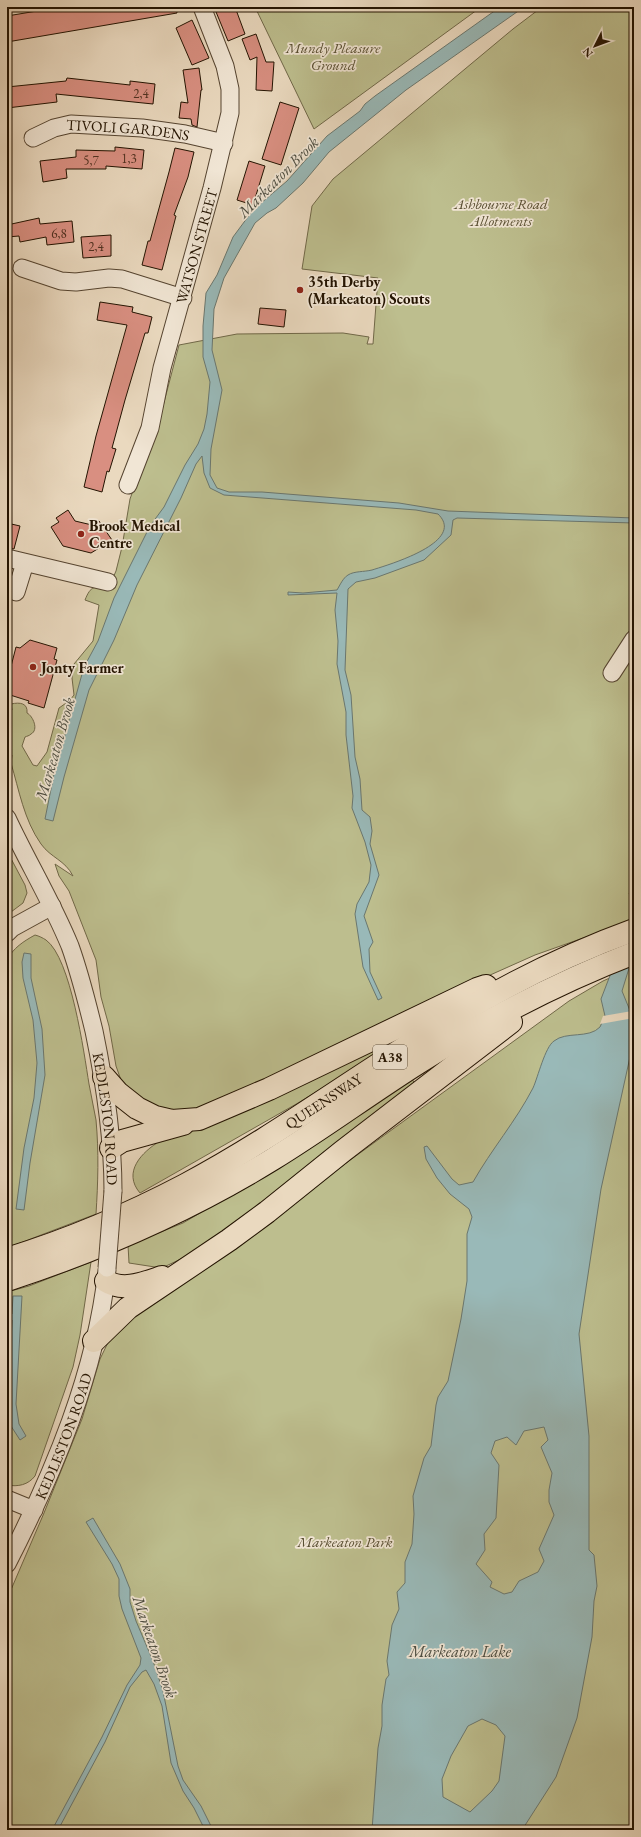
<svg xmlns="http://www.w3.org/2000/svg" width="641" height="1837" viewBox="0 0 641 1837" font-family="'EB Garamond',serif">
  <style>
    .green { fill: #bdbe8e; stroke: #706848 }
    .water { fill: #99b9b8; stroke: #6a776f; fill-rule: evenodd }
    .pier { fill: #ead9bf }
    .building { fill: #d98f81; stroke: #231301 }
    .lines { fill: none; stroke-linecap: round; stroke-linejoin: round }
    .minor-casing { stroke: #554430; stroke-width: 19 }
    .highway-casing { stroke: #231301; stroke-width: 24 }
    .minor { stroke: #f1e6d5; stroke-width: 17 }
    .highway { stroke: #ead9bf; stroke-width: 22 }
    .minor-bridge-casing { stroke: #554430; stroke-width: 19; stroke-linecap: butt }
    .minor-bridge { stroke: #f1e6d5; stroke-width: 17 }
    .poi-dot { fill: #8f2418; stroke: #f1e6d5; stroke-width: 1.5 }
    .labels { text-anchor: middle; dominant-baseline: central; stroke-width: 3.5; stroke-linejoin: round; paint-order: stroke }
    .number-label { font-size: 13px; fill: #503221 }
    .shield { fill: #f1e6d5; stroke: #615241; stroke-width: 1 }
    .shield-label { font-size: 14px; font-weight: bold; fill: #231301 }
    .park-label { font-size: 15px; font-style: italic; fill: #594f32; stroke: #f1e6d5 }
    .street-label { font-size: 15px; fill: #231301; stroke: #f1e6d5 }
    .poi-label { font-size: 15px; font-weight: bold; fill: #231301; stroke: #f1e6d5; text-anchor: start }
    .water-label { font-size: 16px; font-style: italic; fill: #4c4d41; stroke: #f1e6d5 }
  </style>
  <rect width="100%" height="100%" fill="#ead9bf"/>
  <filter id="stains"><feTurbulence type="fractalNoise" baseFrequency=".005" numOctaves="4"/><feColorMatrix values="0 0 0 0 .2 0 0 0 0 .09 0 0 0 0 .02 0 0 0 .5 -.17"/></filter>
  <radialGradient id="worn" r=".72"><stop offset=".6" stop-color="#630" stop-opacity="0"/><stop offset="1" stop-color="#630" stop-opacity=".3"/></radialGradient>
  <g class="green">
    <path d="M255,7H481L314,129Z"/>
    <path d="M542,7H634V884L629,894L634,893V920L535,955L470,984L203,1111H155L122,1083L116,1066L109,1026L101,997L96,960L69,891L59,876L55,864L73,876C65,860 51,858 41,844C24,820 19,790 11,763L12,755L7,752V707L9,710H12L11,704C20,702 28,703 27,713C33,716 39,730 31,734C29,736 27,736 25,737L22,746L33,765L37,766L47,752L59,708L69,701L74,695L72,678L74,664L93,641L99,605L85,600C91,585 94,587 109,587L116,571L122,547L130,499L162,410L179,345L237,334L343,333L369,337L367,344H373L378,278L302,269L312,206L333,179L513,29Z"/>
    <path d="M7,851L25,885L27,893L23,903L7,915Z"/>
    <path d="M35,935C39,936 43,938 46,940C71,958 84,1053 89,1084C91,1096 94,1108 96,1120C99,1152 98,1183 96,1214L7,1248V1094L9,1080L7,1061V960C13,948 24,941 35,935Z"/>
    <path d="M634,967V1830H7V1599L44,1513L82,1419L100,1359L117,1324L243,1238L569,1001L603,981Z"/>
    <path d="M396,1037L399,1041L298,1103L140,1193C122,1172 142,1152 160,1141Z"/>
    <path d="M412,1079L415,1084L265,1202L185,1257L166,1266L155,1267L129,1263L128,1245L183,1223L234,1193Z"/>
    <path d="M91,1262L80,1335L73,1367L35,1476C28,1485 18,1487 7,1485V1292L29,1286Z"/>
  </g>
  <g class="water">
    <path d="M500,7H524L406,90L380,111L329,152L303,183L276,208L267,213L255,223L224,278L214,309L212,350L222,390L211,449L210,475L217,488L229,492H262L399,503L448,511L634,518V523L457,518L453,520L451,535L424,560L375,578L356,582L348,589L345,670L351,695L355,757L360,779L362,810L370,817L372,831L370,844L379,875L364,916L373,942L369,949L370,972L382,998L378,1000L363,967L355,914L357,904L369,882L371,865L365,842L352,808L353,796L346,735V712L337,664L338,641L335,610L337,593L288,595V592L303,593L337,590C340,585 343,578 348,575C354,571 364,572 372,570C388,565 467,542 438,514L416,510L224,495L210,488L204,473L202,456L196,464L181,498L137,585L114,640L89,690L64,777L53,821L45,819L54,774L84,667L98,641L114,598L150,526L164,507L185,465L198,444L204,429L207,414L210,382L203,357V326L206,293L217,275L233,237L253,210L287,181L327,136L360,111L365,104L375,96Z"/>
    <path d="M634,913V952L622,991L633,1018L630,1057L601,1189L579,1334L589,1436V1550L594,1555L597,1586L594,1601L592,1637L577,1718L556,1777L522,1830H372L378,1748L382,1726V1705L386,1679L389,1675L387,1661L392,1625L399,1609L397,1592L405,1583V1562L412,1544L414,1514L413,1496L424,1458L431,1446L436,1405L438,1397L448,1381L461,1319L467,1281V1234L472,1217L469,1209L450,1194L437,1178L426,1159L424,1147L427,1146L452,1179L459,1185L473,1182C491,1150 516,1121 533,1088C538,1077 545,1047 554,1041C566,1031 589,1039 600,1027L605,1016L601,999ZM544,1427L548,1440L541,1447L552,1473L549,1490V1502L554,1515L539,1549L544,1561L538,1572L519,1581L512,1592L504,1594L490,1587L492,1582L476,1564L485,1550L484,1534L496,1518L499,1465L491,1453L495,1441L507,1437L516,1445L524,1431ZM482,1719L496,1725L505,1736L499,1781L492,1791L470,1812L443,1797L442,1779L451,1756L468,1726Z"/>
    <path d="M24,953L31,954V978L42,1029L45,1075L30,1163L24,1210L16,1209L24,1148L34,1098L37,1063L33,1020L23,978L22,962Z"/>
    <path d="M13,1296H22L16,1404L19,1424L26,1436L20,1440L11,1426L8,1409L12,1320H8V1315L12,1314Z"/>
    <path d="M93,1518L120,1564L130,1589V1602L136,1621L153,1661L163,1691L178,1766L183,1780L201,1806L213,1830H205L194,1808L183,1791L171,1763L162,1706L154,1684L146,1670L142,1672L130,1687L105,1742L58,1830H52L102,1737L127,1685L140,1665L141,1658L122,1609L119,1596V1579L112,1564L86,1522Z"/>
  </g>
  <path class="pier" d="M632,1011L634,1018L600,1024L603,1016Z"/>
  <g class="building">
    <path d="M61,7H176L177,13L7,42V16Z"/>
    <path d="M214,7H235L245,34L228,41Z"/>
    <path d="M192,20L209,58L192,65L176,28Z"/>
    <path d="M256,34L266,62H274L272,91L256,90L257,57L250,60L242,39Z"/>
    <path d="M199,68L202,90H201L197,127L192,125L191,119L179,118L181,102L188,103L183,70Z"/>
    <path d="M67,78L130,85V81L155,84L153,104L56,94L57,102L7,108V87L66,81Z"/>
    <path d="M280,102L299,108L281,165L262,159Z"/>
    <path d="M115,147L144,150L142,169L106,166V169H66L67,178L43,182L40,161L76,157V150L115,151Z"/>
    <path d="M175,148L194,152L188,177L174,215L176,216L162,270L142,265L148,241H150L169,172Z"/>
    <path d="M249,161L265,166L253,205L237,200Z"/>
    <path d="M39,218L40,224L72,221L74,242L47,245L46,237L20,242L19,236L7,237V225Z"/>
    <path d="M111,235V256L83,258L81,237Z"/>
    <path d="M100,302L133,307L132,312L152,317L148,333H145L125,400L112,448L116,449L109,472L107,471L102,492L84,487L96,436L127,325L97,320Z"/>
    <path d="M260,308L286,310L284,327L258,324Z"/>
    <path d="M68,510L75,521L92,525L99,521L112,540L91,553L63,546L51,527L59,522L56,518Z"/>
    <path d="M7,523L20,526L14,549L7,548Z"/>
    <path d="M30,640L57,648L54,659L57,660L44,708L28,703L29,701L7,694V682L16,647L20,648Z"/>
  </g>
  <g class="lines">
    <g class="minor-casing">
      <g id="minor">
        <path id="s1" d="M33,138L54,128L71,124L142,128L185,134L224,143"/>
        <path d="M22,268L61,281L76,282L109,278L122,279L183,298"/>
        <path id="s2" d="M128,485L150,428L162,368L212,188L230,113V89L225,66L202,7"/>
        <path d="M7,558L108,582"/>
        <path d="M16,592L25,563"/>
        <path d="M612,673L634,639"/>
        <path id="s3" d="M7,818C27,861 52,902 70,946C80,974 87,1002 94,1031C105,1084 113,1136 113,1191"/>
        <path d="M7,933L12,928L52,906"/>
        <path d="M7,1499L34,1510"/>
        <path id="s4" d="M7,1564C54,1472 96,1373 107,1270"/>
      </g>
    </g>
    <g class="highway-casing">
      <g id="highway">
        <path d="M104,1077L118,1093L137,1108L155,1117L172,1121L199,1119L269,1089L477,989L486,986"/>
        <path d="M111,1148L122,1141L183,1124"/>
        <path id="s5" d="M7,1259C68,1240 128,1215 185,1185C272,1139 352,1079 436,1028C498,989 565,955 634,930"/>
        <path d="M7,1280C99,1250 190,1210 273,1159C322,1129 369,1094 418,1063C486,1020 559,982 634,953"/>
        <path d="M106,1281C123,1292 144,1283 162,1277"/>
        <path d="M94,1341L128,1308L229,1240L267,1212L343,1151L511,1022"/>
      </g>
    </g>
    <use href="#minor" class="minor"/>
    <use href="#highway" class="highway"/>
    <g class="minor-bridge-casing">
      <path id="minor-bridge" d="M107,1268L113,1191"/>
    </g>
    <use href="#minor-bridge" class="minor-bridge"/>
  </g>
  <g class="poi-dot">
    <circle cx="300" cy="290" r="4"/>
    <circle cx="81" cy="534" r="4"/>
    <circle cx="33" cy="667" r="4"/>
  </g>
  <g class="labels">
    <g class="number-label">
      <text x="141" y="93">2,4</text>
      <text x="129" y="158">1,3</text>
      <text x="91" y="160">5,7</text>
      <text x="59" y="233">6,8</text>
      <text x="96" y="246">2,4</text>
    </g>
    <rect class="shield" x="373" y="1045" width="34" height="24" rx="3"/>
    <g class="shield-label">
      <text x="390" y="1057">A38</text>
    </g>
    <g class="park-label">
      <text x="333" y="47">Mundy Pleasure<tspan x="333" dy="17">Ground</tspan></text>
      <text x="501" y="203">Ashbourne Road<tspan x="501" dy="17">Allotments</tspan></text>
      <text x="345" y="1541">Markeaton Park</text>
    </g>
    <g class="street-label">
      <text stroke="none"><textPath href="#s1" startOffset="98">TIVOLI GARDENS</textPath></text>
      <text stroke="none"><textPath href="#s2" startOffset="249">WATSON STREET</textPath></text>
      <text stroke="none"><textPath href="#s5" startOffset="355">QUEENSWAY</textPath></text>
      <text stroke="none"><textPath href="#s3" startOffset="320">KEDLESTON ROAD</textPath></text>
      <text stroke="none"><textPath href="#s4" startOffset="140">KEDLESTON ROAD</textPath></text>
    </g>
    <g class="poi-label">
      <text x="308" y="281">35th Derby<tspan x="308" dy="17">(Markeaton) Scouts</tspan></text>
      <text x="89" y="525">Brook Medical<tspan x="89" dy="17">Centre</tspan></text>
      <text x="41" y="667">Jonty Farmer</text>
    </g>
    <g class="water-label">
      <text transform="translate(278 177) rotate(-45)">Markeaton Brook</text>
      <text transform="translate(55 749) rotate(-74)">Markeaton Brook</text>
      <text transform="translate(155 1647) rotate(71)">Markeaton Brook</text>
      <text x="460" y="1651">Markeaton Lake</text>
    </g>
  </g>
  <rect width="641" height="1837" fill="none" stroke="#ead9bf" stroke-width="24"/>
  <rect x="8" y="8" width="625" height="1821" fill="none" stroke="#231301" stroke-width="2"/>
  <rect x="12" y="12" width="617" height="1813" fill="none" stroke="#231301"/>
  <g transform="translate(595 46) rotate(228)" stroke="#f1e6d5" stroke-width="3" paint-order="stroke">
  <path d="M0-3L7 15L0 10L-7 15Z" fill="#231301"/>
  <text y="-6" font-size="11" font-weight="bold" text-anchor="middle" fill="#231301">N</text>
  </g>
  <rect width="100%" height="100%" filter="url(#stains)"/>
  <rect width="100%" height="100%" fill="url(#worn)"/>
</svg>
